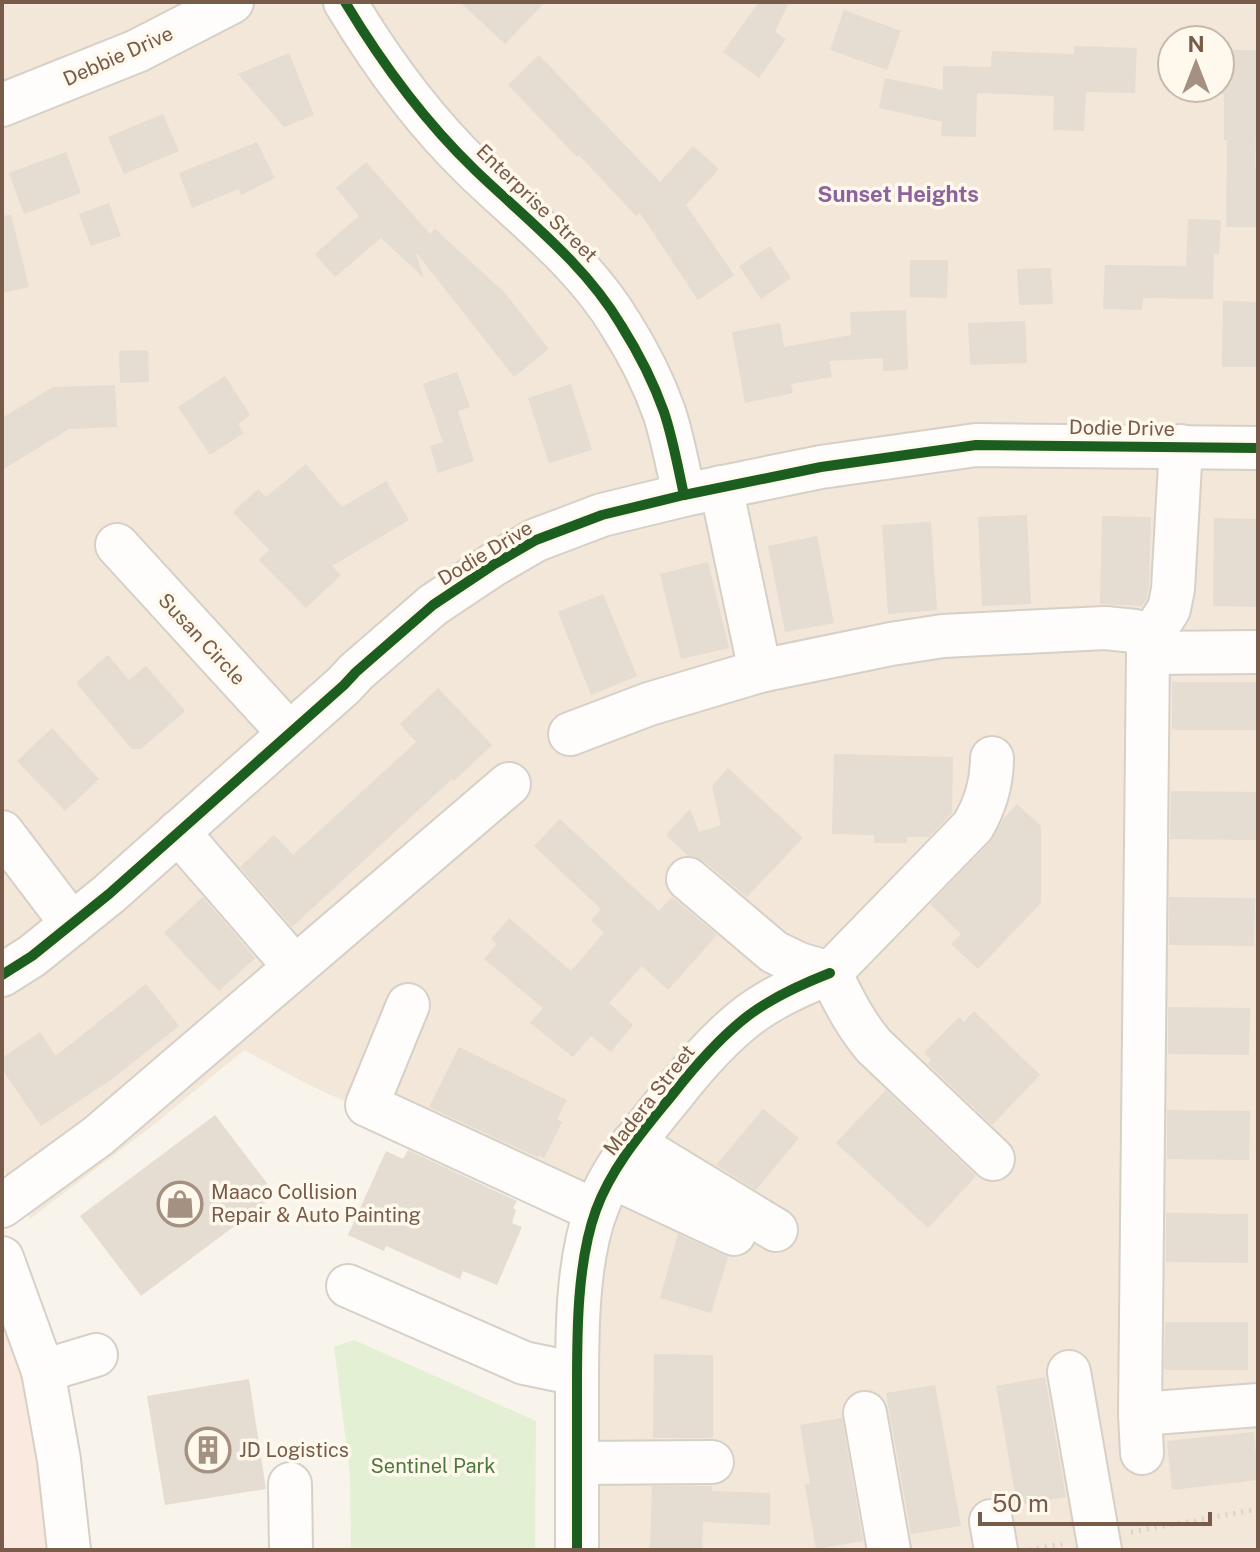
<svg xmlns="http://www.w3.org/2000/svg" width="1260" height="1552" viewBox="0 0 1260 1552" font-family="'Public Sans',sans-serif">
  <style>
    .residential { fill: #f2e7d8; fill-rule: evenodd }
    .commercial { fill: #f9e9de }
    .green { fill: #e3f0d4 }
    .building { fill: #e5dcd2 }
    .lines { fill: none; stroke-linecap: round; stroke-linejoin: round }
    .minor-casing { stroke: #d6d0c7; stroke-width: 46 }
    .path { stroke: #dad3cd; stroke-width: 5; stroke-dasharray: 2 6; stroke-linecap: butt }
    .minor { stroke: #fefdfc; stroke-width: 42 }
    .cycleway-casing { stroke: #fff8ec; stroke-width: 15 }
    .cycleway { stroke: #1b5e20; stroke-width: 10 }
    .labels { text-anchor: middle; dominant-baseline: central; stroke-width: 7; stroke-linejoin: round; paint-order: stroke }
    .street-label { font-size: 20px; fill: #785b48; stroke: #fff8ec }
    .poi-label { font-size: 20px; fill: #785b48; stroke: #fff8ec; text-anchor: start }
    .park-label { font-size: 20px; fill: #4c793c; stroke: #fff8ec }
    .neighbourhood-label { font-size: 22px; font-weight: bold; fill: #8c639c; stroke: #fff8ec }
  </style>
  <rect width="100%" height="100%" fill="#f8f4eb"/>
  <path class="residential" d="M2,2H1258V1550H580L603,1218L309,1085L244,1050L156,1123L30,1219L2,1167ZM1172,40H1220V88H1172Z"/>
  <path class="commercial" d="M2,1264L67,1550H2Z"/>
  <path class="green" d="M354,1340L536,1421L535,1550H351L350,1474L334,1347Z"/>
  <g class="building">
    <path d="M460,2H545L505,44Z"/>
    <path d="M759,2H789L775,32L786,39L759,78L723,52Z"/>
    <path d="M844,10L901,31L887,70L830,50Z"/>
    <path d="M1074,46L1137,48L1135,93L1086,92L1084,131L1053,130L1054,96L977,93L976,137L941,136L942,122L879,108L885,78L943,90V66L991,67L992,51L1074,54Z"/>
    <path d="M1220,50H1258L1255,168H1258V227H1226L1227,140H1224V94H1220Z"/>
    <path d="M289,53L314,115L284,127L238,74Z"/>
    <path d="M539,55L660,182L693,146L719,169L686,205L734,275L698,300L640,213L636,216L579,155L577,157L508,85Z"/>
    <path d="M163,114L179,151L124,174L108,137Z"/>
    <path d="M257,142L275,178L241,195L239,189L192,208L179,173Z"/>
    <path d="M66,152L81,193L24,214L9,173Z"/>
    <path d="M366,162L430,234L435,229L504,292L549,349L514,377L415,251L424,278L381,238L335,277L315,254L359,216L336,188Z"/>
    <path d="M109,203L121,236L91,246L79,214Z"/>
    <path d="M11,215L29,287L2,293V216Z"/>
    <path d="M1188,219L1221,220L1219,254H1214L1213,299L1143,298L1142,310L1103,309L1105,265L1186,266Z"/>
    <path d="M770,246L791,278L761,299L739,266Z"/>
    <path d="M910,260H948L947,298L910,297Z"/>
    <path d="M1051,268L1053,304L1019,305L1017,269Z"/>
    <path d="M1223,301L1258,302V367H1222Z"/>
    <path d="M906,310L908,370L883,371V358L829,361L832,377L791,384L793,393L745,403L732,332L780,323L784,347L851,335L850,312Z"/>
    <path d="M1025,321L1027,363L970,365L968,323Z"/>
    <path d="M148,350L149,382L120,383L119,351Z"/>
    <path d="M457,372L470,407L458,411L474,461L438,473L430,446L443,442L423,384Z"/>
    <path d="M225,376L250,415L238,424L244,433L210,455L178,407Z"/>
    <path d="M571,384L592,450L549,463L528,398Z"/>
    <path d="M115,385L117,427L69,429L2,470V418L53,387Z"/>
    <path d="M306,464L342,507L386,481L409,520L332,566L341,575L306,608L259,560L269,550L233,512L258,489L266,497Z"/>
    <path d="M1027,515L1031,604L982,606L978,517Z"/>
    <path d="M1102,516L1151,517L1149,586L1146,600L1142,606L1100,604Z"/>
    <path d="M1214,518L1258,519V607L1213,606Z"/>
    <path d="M931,522L937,610L888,614L882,525Z"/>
    <path d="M817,536L834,623L785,632L768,546Z"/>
    <path d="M708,562L729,648L681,659L660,574Z"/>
    <path d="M603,594L637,676L591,695L558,612Z"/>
    <path d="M108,655L129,680L146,666L185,711L141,749H132L76,683Z"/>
    <rect x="1172" y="682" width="86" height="48"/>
    <path d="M438,688L492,745L454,781L452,779L292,927L240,867L274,835L293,855L416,742L400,724Z"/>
    <path d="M52,728L99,779L65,811L17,761Z"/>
    <path d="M834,754L953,757L952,813L929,837H907V843H874V835L832,834Z"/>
    <path d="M728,768L803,838L747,897L704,861L693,856H688L666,835L690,809L699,832L721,825L712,786Z"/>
    <path d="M1171,791L1257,792L1256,840L1170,839Z"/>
    <path d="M1017,804L1041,826V903L978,969L951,944L961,934L930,904L990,842L1004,818Z"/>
    <path d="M560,819L659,911L672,897L717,935L668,990L642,966L609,1003L633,1025L611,1052L591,1036L573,1057L530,1023L543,1008L484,959L497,944L491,939L509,918L571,971L604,933L591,920L601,909L534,846Z"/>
    <path d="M203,897L255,958L219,991L164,933Z"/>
    <path d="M1169,897L1255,898L1254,946L1169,945Z"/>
    <path d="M146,984L179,1026L112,1079L41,1126L2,1069V1058L40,1032L56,1056Z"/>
    <path d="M1168,1007L1250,1008L1249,1055L1168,1054Z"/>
    <path d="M974,1011L1040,1075L992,1125L928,1064L931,1060L924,1053L959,1017L964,1022Z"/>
    <path d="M459,1047L567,1100L557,1119L562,1122L544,1158L539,1155L537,1157L429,1107Z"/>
    <path d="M886,1090L976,1176L928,1228L836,1143Z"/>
    <path d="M763,1109L799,1138L756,1190L716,1165Z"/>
    <path d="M1167,1110L1250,1111L1249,1160L1167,1159Z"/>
    <path d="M215,1115L276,1195L141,1296L80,1216Z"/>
    <path d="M408,1150L517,1201L513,1208L516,1210L512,1223L522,1227L497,1285L463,1271L460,1279L386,1246L384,1251L348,1235L386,1151L403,1159Z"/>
    <path d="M1166,1213L1248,1214V1263L1166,1262Z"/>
    <path d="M678,1234L728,1257L711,1313L660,1298Z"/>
    <path d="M1165,1322H1248V1370H1164Z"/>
    <path d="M654,1354L713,1355V1438H653Z"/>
    <path d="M1045,1377L1066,1497L1017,1505L996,1386Z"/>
    <path d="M249,1379L266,1489L165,1505L147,1396Z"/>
    <path d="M935,1385L961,1526L911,1534L886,1393Z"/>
    <path d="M842,1418L863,1541L816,1549L805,1485L810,1484L800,1425Z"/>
    <path d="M1254,1432L1258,1480L1172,1490L1167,1441Z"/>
    <path d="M652,1486H712V1491L770,1493V1525L703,1522L702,1550H650Z"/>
  </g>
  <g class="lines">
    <g class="minor-casing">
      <g id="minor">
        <path d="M345,2C381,62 424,121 475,170C526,219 584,263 621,325C638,352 653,381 664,412C673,439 678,468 684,495"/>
        <path d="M2,105L137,51L232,2"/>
        <path d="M721,487L760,671"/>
        <path d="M117,545L289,733"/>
        <path d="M1148,653L1258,652"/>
        <path d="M570,734L649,704L760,671L891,644L943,636L1105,628L1135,631L1149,640"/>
        <path d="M2,832L72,924"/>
        <path d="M178,832L295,967"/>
        <path d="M688,879L774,952L799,964L830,973C843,999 855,1024 874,1046L993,1159"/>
        <path d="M2,975L32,956L109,894L344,685L356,672L433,605L493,565L536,540L602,515L684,495L821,467L976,445L1258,448"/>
        <path d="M408,1005L367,1105L596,1211"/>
        <path d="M633,1143L776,1230"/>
        <path d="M612,1177L734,1234"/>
        <path d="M2,1206L98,1136L509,784"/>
        <path d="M2,1258L43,1371L59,1460L69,1550"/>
        <path d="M348,1286L524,1363L577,1374"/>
        <path d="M43,1371L96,1355"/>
        <path d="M1069,1372L1100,1550"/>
        <path d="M865,1413L889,1550"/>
        <path d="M1140,1414L1258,1405"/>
        <path d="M1142,1453L1140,1414L1148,653L1149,640L1169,609L1173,589L1181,446"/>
        <path d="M577,1463L712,1462"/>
        <path d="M290,1484L291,1550"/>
        <path d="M991,1521L996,1550"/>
        <path d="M577,1550C577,1499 577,1448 577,1398C577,1340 576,1265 596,1210C612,1166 644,1130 673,1094C695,1066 720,1037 749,1015C773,997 802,984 830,973L973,826C986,804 992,783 992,758"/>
      </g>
    </g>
    <g class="path">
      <path d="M1131,1532L1258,1509"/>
      <path d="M1029,1550L1062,1544"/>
    </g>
    <use href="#minor" class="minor"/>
    <g class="cycleway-casing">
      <g id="cycleway">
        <path d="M345,2C381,62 424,121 475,170C526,219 584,263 621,325C638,352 653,381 664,412C673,439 678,468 684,495"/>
        <path d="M2,975L32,956L109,894L344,685L356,672L433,605L493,565L536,540L602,515L684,495L821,467L976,445L1258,448"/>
        <path d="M577,1550C577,1499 577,1448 577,1398C577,1340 576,1265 596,1210C612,1166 644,1130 673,1094C695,1066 720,1037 749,1015C773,997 802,984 830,973"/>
      </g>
    </g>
    <use href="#cycleway" class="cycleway"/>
  </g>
  <defs>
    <g id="shop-ring" transform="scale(2.3)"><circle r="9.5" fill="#fff8ec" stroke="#a59181" stroke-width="1.5"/><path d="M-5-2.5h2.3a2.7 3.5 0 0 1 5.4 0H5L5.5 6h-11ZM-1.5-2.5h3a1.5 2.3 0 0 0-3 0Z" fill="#a59181"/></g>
    <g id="building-ring" transform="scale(2.3)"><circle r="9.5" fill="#fff8ec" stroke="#a59181" stroke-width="1.5"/><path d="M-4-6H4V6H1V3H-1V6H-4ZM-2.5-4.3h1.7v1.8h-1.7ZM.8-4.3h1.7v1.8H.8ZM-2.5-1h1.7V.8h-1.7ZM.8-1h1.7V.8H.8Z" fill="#a59181"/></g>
  </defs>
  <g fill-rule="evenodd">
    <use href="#shop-ring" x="180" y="1204"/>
    <use href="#building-ring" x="208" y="1450"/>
  </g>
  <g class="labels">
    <g class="street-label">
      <text transform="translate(118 56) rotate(-24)">Debbie Drive</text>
      <text transform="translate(537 203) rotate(44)">Enterprise Street</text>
      <text transform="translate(1122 428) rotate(1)">Dodie Drive</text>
      <text transform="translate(485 553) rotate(-31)">Dodie Drive</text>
      <text transform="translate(202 639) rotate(47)">Susan Circle</text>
      <text transform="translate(649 1100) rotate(-52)">Madera Street</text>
    </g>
    <g class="poi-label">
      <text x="211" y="1192">Maaco Collision<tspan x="211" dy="23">Repair &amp; Auto Painting</tspan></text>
      <text x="239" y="1450">JD Logistics</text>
    </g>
    <g class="park-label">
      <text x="433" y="1466">Sentinel Park</text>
    </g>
    <g class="neighbourhood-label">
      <text x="898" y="194">Sunset Heights</text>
    </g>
  </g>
  <rect width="1260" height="1552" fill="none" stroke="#785b48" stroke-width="8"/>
  <g transform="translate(1196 64)"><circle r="38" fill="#fff8ec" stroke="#c9b9aa" stroke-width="2"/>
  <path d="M0-6L14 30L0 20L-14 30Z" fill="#a59181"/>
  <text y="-12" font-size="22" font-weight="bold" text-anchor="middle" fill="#785b48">N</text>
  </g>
  <path d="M980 1512v12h230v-12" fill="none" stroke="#785b48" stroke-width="4"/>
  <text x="992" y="1512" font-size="24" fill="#785b48" stroke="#fff8ec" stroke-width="6" paint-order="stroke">50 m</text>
</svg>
